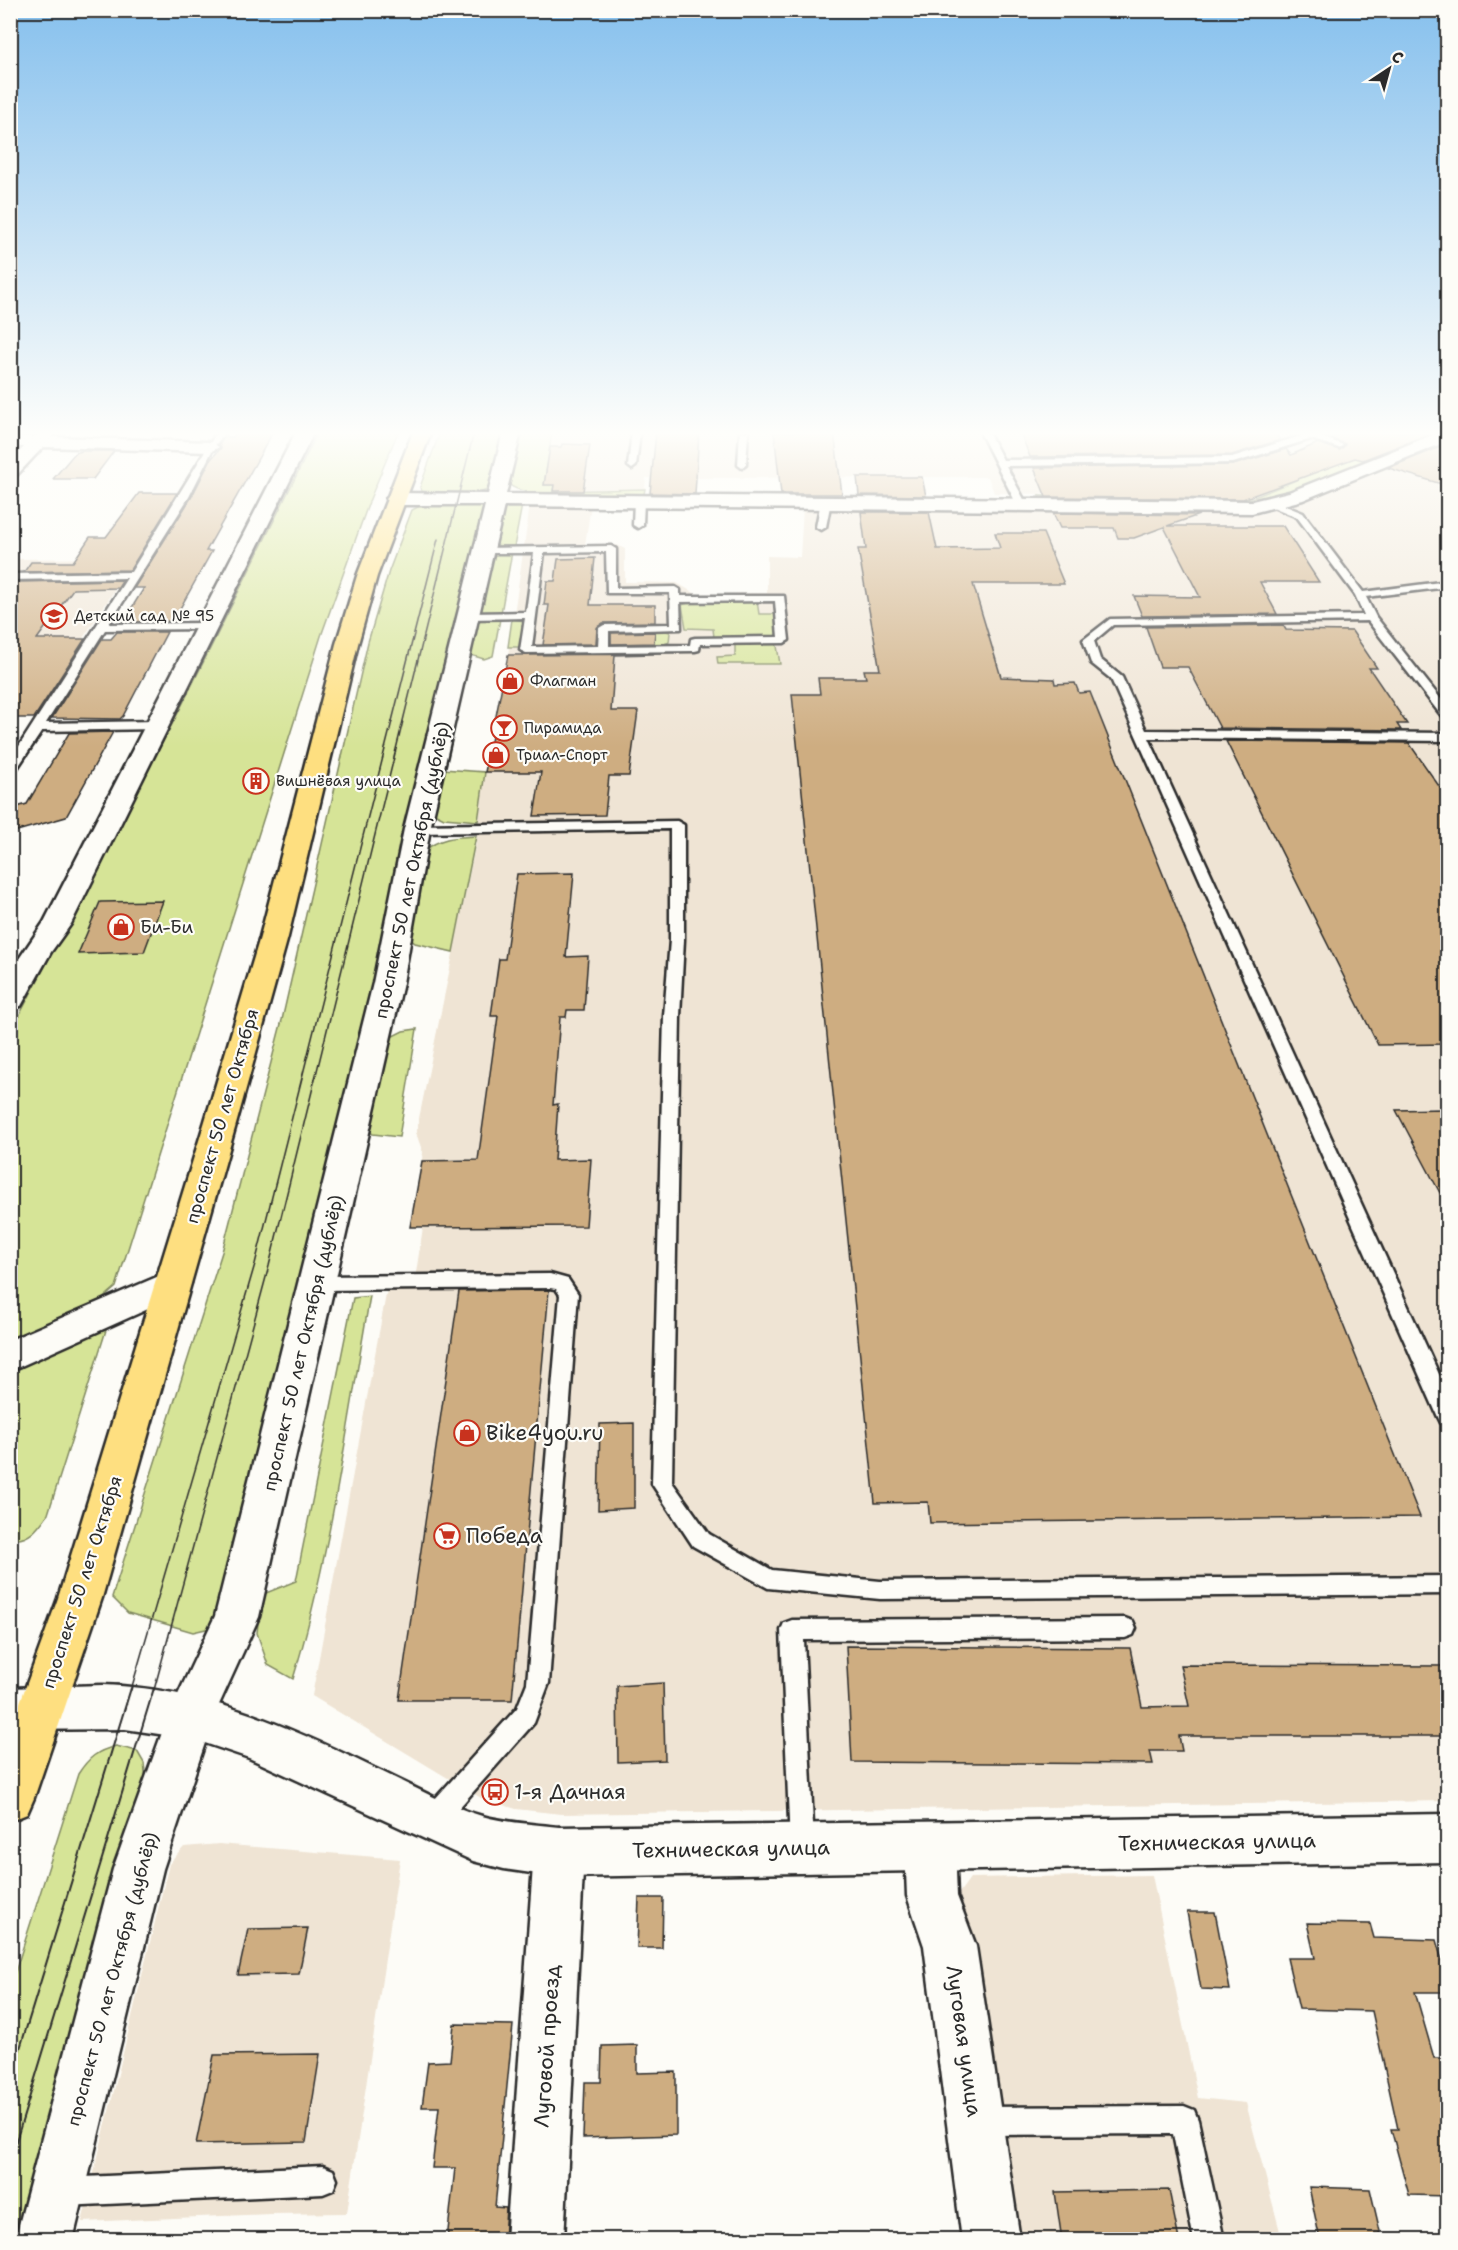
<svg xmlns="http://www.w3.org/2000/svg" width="1458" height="2250" viewBox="0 0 1458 2250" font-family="'Shantell Sans',sans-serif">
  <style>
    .built { fill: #efe4d4 }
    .green { fill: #d6e497; stroke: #808861; stroke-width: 1.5 }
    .building { fill: #cead81; stroke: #2b2b2b; stroke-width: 1.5 }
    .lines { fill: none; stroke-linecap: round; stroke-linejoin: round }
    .service-casing { stroke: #2b2b2b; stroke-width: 5 }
    .minor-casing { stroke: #2b2b2b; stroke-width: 5 }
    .tertiary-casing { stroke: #2b2b2b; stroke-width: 5 }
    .secondary-casing { stroke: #2b2b2b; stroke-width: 5 }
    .primary-casing { stroke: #2b2b2b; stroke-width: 5 }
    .service { fill: #fdfcf7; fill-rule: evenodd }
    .minor { fill: #fdfcf7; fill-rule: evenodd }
    .tertiary { fill: #fdfcf7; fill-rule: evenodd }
    .secondary { fill: #fdfcf7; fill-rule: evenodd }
    .primary { fill: #fedf80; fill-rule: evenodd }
    .tram-far1 { stroke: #2b2b2b; stroke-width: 1.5 }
    .tram { stroke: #2b2b2b; stroke-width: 2 }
    .labels { text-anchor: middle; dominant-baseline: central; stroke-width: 4.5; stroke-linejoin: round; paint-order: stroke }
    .far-poi-label { font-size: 15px; fill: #2b2b2b; stroke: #fdfcf7; text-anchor: start }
    .street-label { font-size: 18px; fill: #2b2b2b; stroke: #fdfcf7 }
    .poi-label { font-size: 18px; fill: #2b2b2b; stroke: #fdfcf7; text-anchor: start }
    .near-poi-label { font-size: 21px; fill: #2b2b2b; stroke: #fdfcf7; text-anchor: start }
    .near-street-label { font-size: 21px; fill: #2b2b2b; stroke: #fdfcf7 }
  </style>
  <rect width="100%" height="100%" fill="#fdfcf7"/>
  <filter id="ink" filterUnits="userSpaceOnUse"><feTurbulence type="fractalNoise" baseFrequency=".0167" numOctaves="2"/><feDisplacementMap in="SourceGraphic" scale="12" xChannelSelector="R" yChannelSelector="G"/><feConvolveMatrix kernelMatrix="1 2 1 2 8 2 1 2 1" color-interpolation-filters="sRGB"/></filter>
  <g filter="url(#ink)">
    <g class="built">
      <path d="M552,432H1415L1252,498L994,493L988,477L646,478L645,489L553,491L544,485Z"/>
      <path d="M1447,445V1801L561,1814L516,1809L481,1798L312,1696L390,1273H416L423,1227H410L423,1153L416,1133L476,842L485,772L508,655L530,505H591L585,545H617L625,549V582L677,583L696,594L767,593V556L800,557L803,508L1261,514Z"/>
      <path d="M136,558L70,658H11L12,559Z"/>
      <path d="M219,1844L400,1859L347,2213L271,2214L82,2222L169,1864L184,1847Z"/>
      <path d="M1152,1875L1198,2098L1246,2103L1282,2239H1017L957,1896L970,1878Z"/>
    </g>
    <g class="green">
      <path d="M318,432H398L370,499L321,636L116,1287L92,1308L11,1344L10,1033L179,711Z"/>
      <path d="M440,432H503L487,490C470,498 440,496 421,491L420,487Z"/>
      <path d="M521,432H552L544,485H554L553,491L645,489L644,494C619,494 525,500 510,485Z"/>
      <path d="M1415,432H1438L1288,493L1263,499L1038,496L1252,498Z"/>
      <path d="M426,503L483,505L487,508L220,1613L210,1628L193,1632L128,1613L112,1597L222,1252L282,1020L368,642L389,571L412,510Z"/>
      <path d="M512,505H522L514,547L494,545L501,509Z"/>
      <path d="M512,552L501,613L478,612L493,553Z"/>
      <path d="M694,601H757L759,614H776L778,634L770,638L714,637L713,629L686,628L682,605Z"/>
      <path d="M481,619H500L493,656L484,659L467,654L476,621Z"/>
      <path d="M512,619L524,621L521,647H508Z"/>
      <path d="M662,630L670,632L669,642L663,645L616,644V633Z"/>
      <path d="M774,643L777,646L780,664H718L717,657L735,656V644Z"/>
      <path d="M442,769L485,772L478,821L444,818L434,813Z"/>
      <path d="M476,836L453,952L415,943L406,935L424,851C440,837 456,837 476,836Z"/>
      <path d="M417,1029L399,1137L373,1134L368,1130L391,1037L403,1031Z"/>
      <path d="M370,1296C347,1424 331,1555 293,1679L268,1665L257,1633L261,1595L296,1581L353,1298Z"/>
      <path d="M107,1327L48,1514C39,1527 28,1543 10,1538V1371Z"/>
      <path d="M116,1746L137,1751L144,1763L146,1781L25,2239L11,2240V1985L78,1774C89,1757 97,1751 116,1746Z"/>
    </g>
    <g class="building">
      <path d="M236,432H273L206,551H212L173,621L123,622L144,588H134L191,498L211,459L221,448L219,445L224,437H233Z"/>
      <path d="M656,432H699L695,494L650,493Z"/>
      <path d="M774,432H834L842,494H781Z"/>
      <path d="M1020,432H1274L1280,440L1232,455L1030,457Z"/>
      <path d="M1345,432H1434L1363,460L1355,458L1243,499L1046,497L1034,468L1233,465L1286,449L1291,455L1318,443L1340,450L1345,444L1331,438Z"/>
      <path d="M562,444L590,445L583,491H553L554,485H544L550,447H561Z"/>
      <path d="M1448,444V486L1388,468Z"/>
      <path d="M82,451H114L93,479H53L75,453Z"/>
      <path d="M857,477H922L926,496L859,495Z"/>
      <path d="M139,493H177L130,570L24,572L31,562H73L90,537H106Z"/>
      <path d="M861,512H929L937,549L1000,548L995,533H1043L1064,584H973L1001,677L1054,679L1055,684L1075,683L1079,693L1090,692L1420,1517L930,1523L928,1502L875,1503L792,694H820L818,678H866L864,670H880L858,549H866Z"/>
      <path d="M1053,513L1199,515L1167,526H1283L1319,582H1260L1277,614L1142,616L1134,596L1200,597L1164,527L1134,538H1118L1114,528H1060Z"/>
      <path d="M595,558L590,605H655V622L603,623L597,628L596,644L543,645L549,605H544L547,581H555L558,559Z"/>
      <path d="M123,580L118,588L73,589L37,639H85L34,718H10V589L16,582Z"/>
      <path d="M1283,625L1286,630L1352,631L1377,668H1369L1407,724H1397L1401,730L1220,728L1188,667H1160L1146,627Z"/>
      <path d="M117,632H167L123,716L120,719L52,718L102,639H111Z"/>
      <path d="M655,632L654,643L611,644V633Z"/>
      <path d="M654,654L615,655L611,711H638L629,776H609L605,815L534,816L541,772H485L508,655Z"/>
      <path d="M113,732L66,817L10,833V809L27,804L69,733Z"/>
      <path d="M1226,741L1409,743L1448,799V1044L1378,1045Z"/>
      <path d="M574,873L566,957L588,956L584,1010H567L566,1017H560L553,1105L558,1104L554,1160L591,1159L586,1226L410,1227L422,1161L478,1160L498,1016H491L499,959H505L517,874Z"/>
      <path d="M163,901L144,952L78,954L100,902Z"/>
      <path d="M1443,1109L1448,1118V1208L1396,1110Z"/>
      <path d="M549,1290L512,1700H399L459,1291Z"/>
      <path d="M634,1423V1508L598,1510L600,1424Z"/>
      <path d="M846,1646L1130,1648L1142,1707L1189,1706L1180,1665L1448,1666V1736H1179L1182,1751H1150L1153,1764L852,1762Z"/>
      <path d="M663,1683L665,1760L618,1762L617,1686Z"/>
      <path d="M639,1898H663L662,1948H637Z"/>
      <path d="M1187,1912H1215L1230,1990L1201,1989Z"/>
      <path d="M1307,1923L1370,1924L1374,1938L1436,1940L1448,1981V1992H1415L1434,2058H1448V2196L1409,2195L1391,2129H1398L1372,2011L1299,2009L1287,1958H1315Z"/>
      <path d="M308,1928L299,1974L238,1975L248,1929Z"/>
      <path d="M454,2024L513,2025L495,2207L506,2208L504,2240H447L455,2168H432L439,2107H422L428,2062L450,2061Z"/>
      <path d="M637,2045V2073L676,2072V2135L583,2138L585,2082H601L602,2046Z"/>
      <path d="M320,2054L306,2142L196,2144L214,2055Z"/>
      <path d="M1309,2187L1370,2189L1382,2240H1320Z"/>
      <path d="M1169,2190L1179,2240H1062L1055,2192Z"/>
    </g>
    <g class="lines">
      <g class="service-casing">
        <g id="service">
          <path d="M217,432H225L214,447L189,497L109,624L207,623L212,626L207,629L105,630L46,723L157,721L163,725L157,729L42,731L14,773L10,774V760L127,578L10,580V574L131,572Z"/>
          <path d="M632,432H640L636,466L632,469L628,466Z"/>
          <path d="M740,432H748L746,465L742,468L738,465Z"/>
          <path d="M980,432H988L1003,460L1232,457L1311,433L1343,445L1339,448L1311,439L1233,463L1006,466L1026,503L1021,506L1016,503Z"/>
          <path d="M639,497L644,500L643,525L638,528L633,525L634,500Z"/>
          <path d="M826,498L831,501L826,527L821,530L816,527L821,501Z"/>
          <path d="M1271,500L1303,513L1363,592L1448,581V587L1366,597L1376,617L1448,708V719H1444L1368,621L1113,625L1094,641L1100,659L1122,677L1146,730L1448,733V741L1149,738L1448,1394V1425L1441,1423L1438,1417L1111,679L1091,663L1083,640L1110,619L1364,615L1355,595L1297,517L1268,505V501Z"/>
          <path d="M611,546L616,549V588L675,587L680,590V596H784L789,640L784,643L700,644L699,650L695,651L526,653L520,650L525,618L468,619L463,616L468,613L526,612L534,553H484L480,552V548ZM606,552L607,593H670L671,624L604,625L599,628L598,646L532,647L544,553ZM775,601L778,637L695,638L691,639L690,645L609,646V631L681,629L680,602Z"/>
          <path d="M677,821L684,825V940L680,1016L672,1482L709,1534L772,1570L880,1581L1448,1576V1594L880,1599L768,1588L693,1546L652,1484L664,1016L670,940V829L417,833L410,829L417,825Z"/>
          <path d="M550,1274L568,1279L578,1294L549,1683L534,1723L443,1826L434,1830L425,1826L422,1818L425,1810L517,1708L527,1683L560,1295L556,1289L550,1288L317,1290L311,1288L308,1283L311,1278L317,1276Z"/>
          <path d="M1125,1618L1133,1621L1136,1628L1133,1635L1125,1638L804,1640L814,1845L811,1854L802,1857L793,1854L790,1845L781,1630L784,1623L792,1620Z"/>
          <path d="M1184,2106L1194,2110L1198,2120L1224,2240H1194L1173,2134L980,2135L970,2131L966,2121L970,2111L980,2107Z"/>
          <path d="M323,2166L333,2170L337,2180L333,2190L323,2194L63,2206L53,2202L49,2192L53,2182L63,2178Z"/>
        </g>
      </g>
      <g class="minor-casing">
        <g id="minor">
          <path d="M38,432H56L52,437L210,442L219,447L210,452L43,447L16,476L10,477V461L24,447L10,446V436L33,437Z"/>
          <path d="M296,432H314L71,924L51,952L21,1006L10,1009V972L44,922Z"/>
          <path d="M503,432H521L506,494L1252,501L1289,492L1440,432H1448V441L1303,500L1252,513L504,506L430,829L403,983L259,1617L207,1731L191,1738L175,1731L168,1716L215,1616L373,983L404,829L485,505H395L386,499L395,493L488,494Z"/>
          <path d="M930,1822L948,1829L955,1846L957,1896L976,1946L1020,2240H962L924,1946L907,1896L905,1846L912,1829Z"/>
          <path d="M559,1827L577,1835L584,1852L564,2240H506L534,1852L541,1835Z"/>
        </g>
      </g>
      <g class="tertiary-casing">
        <path id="tertiary" d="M191,1694L207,1701L214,1716L163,1869L73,2240H15L113,1869L168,1716L175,1701Z"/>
      </g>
      <g class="secondary-casing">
        <g id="secondary">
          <path d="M173,1270L186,1274L191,1283L186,1292L10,1371V1340Z"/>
          <path d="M102,1685C202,1688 286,1725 374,1768C409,1784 445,1805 482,1816C507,1823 534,1824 559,1827L1448,1814V1862L559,1877L504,1869L473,1861L249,1758L193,1739L125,1729L10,1730V1688Z"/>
        </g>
      </g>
      <g class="primary-casing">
        <path id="primary" d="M413,432H431L377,576L358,644L288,937L237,1121L102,1598L34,1798L27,1814L10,1821V1730L58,1598L205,1121L260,937L336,644L357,576Z"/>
      </g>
      <use href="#service" class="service"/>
      <use href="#minor" class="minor"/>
      <use href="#tertiary" class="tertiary"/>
      <use href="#secondary" class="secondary"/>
      <use href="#primary" class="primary"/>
      <g class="tram-far1">
        <path d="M131,1690L255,1264L438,539"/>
        <path d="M154,1690L269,1266L474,432"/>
      </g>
      <g class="tram">
        <path d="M10,2081L131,1688"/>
        <path d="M10,2161L154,1688"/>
      </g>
    </g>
  </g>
  <linearGradient id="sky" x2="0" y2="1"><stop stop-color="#86c0ed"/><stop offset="0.58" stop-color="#fefefb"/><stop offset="1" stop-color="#fefefb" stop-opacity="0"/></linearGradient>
  <rect width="1458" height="747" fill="url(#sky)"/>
  <defs>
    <g id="school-ring" transform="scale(1.35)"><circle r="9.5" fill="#fdfcf7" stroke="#c8321e" stroke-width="1.5"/><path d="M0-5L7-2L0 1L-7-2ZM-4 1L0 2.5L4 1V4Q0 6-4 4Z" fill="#c8321e"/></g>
    <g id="shop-ring" transform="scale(1.35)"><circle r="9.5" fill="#fdfcf7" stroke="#c8321e" stroke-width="1.5"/><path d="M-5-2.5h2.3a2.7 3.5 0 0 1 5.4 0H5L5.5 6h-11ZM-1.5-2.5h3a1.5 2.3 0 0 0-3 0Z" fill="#c8321e"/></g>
    <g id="bar-ring" transform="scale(1.35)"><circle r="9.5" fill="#fdfcf7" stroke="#c8321e" stroke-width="1.5"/><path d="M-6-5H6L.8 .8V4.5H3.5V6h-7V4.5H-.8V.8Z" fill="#c8321e"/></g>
    <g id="building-ring" transform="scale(1.35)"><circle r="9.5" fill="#fdfcf7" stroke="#c8321e" stroke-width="1.5"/><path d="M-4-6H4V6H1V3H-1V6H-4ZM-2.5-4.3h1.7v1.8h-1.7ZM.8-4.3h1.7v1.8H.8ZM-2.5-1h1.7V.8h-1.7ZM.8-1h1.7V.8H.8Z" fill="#c8321e"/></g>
    <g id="supermarket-ring" transform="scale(1.35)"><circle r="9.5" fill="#fdfcf7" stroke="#c8321e" stroke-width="1.5"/><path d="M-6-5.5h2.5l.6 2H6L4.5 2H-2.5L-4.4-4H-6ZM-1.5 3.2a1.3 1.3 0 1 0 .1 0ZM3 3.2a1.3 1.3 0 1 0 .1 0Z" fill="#c8321e"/></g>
    <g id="bus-ring" transform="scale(1.35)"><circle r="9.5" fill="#fdfcf7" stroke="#c8321e" stroke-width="1.5"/><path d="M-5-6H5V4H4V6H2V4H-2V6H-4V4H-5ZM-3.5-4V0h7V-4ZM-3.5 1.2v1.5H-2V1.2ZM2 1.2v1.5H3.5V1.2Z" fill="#c8321e"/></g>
  </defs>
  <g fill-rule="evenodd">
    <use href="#school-ring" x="54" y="616"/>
    <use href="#shop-ring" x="510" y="681"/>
    <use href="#bar-ring" x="504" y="728"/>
    <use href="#shop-ring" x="496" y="755"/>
    <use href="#building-ring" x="256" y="781"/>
    <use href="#shop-ring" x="121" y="927"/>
    <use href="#shop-ring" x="467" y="1433"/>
    <use href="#supermarket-ring" x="447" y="1536"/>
    <use href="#bus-ring" x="495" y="1792"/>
  </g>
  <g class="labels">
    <g class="far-poi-label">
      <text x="74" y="616">Детский сад № 95</text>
      <text x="530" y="681">Флагман</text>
      <text x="524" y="728">Пирамида</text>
      <text x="516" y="755">Триал-Спорт</text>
      <text x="276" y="781">Вишнёвая улица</text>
    </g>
    <g class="street-label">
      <text transform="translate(412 870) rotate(-78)">проспект 50 лет Октября (дублёр)</text>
      <text transform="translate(222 1116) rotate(-74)">проспект 50 лет Октября</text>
      <text transform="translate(303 1343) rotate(-77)">проспект 50 лет Октября (дублёр)</text>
      <text transform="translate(82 1582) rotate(-72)">проспект 50 лет Октября</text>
      <text transform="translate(112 1979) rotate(-75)">проспект 50 лет Октября (дублёр)</text>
    </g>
    <g class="poi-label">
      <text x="140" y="927">Би-Би</text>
    </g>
    <g class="near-poi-label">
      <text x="486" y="1433">Bike4you.ru</text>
      <text x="466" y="1536">Победа</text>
      <text x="514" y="1792">1-я Дачная</text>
    </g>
    <g class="near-street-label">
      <text transform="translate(1217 1842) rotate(-1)">Техническая улица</text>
      <text transform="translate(731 1849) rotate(-1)">Техническая улица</text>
      <text transform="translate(964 2041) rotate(82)">Луговая улица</text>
      <text transform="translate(547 2046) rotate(-86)">Луговой проезд</text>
    </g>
  </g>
  <rect width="1458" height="2250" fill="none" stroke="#fdfcf7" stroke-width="36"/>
  <rect x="18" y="18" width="1422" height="2214" fill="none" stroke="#2b2b2b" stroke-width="2" filter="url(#ink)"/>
  <g transform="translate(1389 69) rotate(36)" stroke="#fdfcf7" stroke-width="4.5" paint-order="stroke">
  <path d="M0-4.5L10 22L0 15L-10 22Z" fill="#2b2b2b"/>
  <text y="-9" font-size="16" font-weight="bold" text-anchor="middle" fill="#2b2b2b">С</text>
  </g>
</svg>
